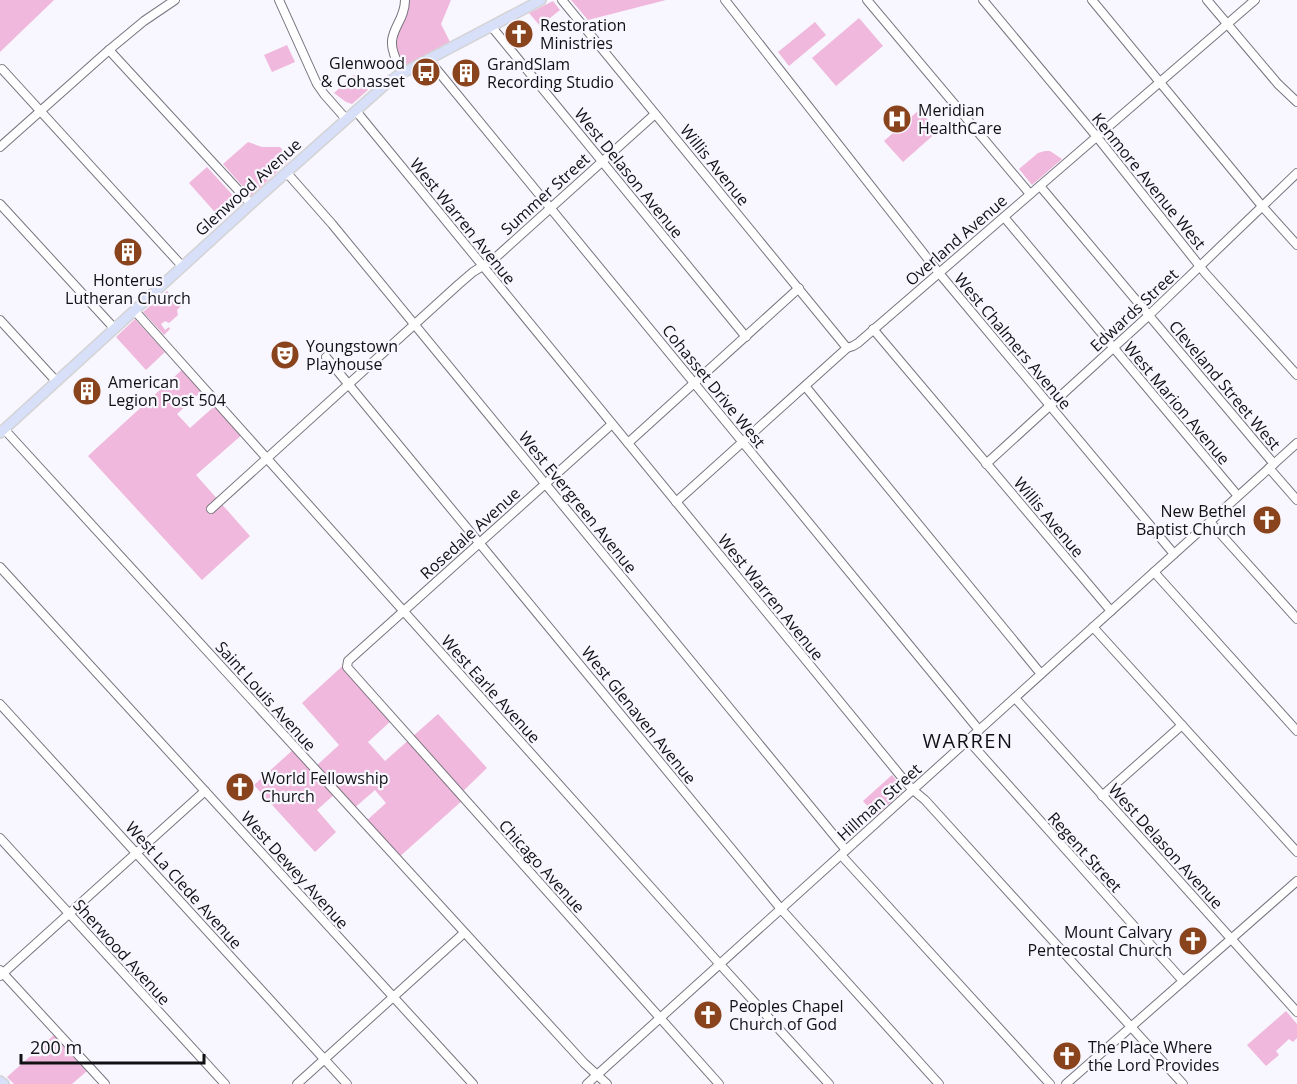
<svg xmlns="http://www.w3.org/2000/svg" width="1297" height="1084" viewBox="0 0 1297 1084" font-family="'Open Sans',sans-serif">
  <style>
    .green { fill: #f0b8dc }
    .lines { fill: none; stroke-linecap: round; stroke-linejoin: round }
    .minor-casing { stroke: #77757e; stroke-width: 10 }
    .major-casing { stroke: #d4d4d5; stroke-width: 12 }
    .minor { stroke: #fff; stroke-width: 8 }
    .major { stroke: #d7dff9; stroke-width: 9 }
    .labels { text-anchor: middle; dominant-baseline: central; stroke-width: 4.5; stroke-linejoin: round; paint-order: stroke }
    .poi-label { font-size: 16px; fill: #111114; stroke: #f8f6fe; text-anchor: start }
    .street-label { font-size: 16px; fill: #111114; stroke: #f8f6fe }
    .quarter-label { font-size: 20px; letter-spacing: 1.5px; fill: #111114; stroke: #f8f6fe }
  </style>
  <rect width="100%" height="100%" fill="#f8f6fe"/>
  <g class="green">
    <path d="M0,0H54L0,52Z"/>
    <path d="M405,0H451L441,24L452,46L403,73L392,48Z"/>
    <path d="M571,0H666L588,20Z"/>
    <path d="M553,1L560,10L540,26L529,13Z"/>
    <path d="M859,18L883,46L836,86L812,58Z"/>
    <path d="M815,22L826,35L789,66L778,52Z"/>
    <path d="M287,45L295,62L272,72L264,55Z"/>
    <path d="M354,75L368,90L352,104L346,102L334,93Z"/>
    <path d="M919,110L938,131L903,162L884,141Z"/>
    <path d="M248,142L262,147H280L291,159L251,196L223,164Z"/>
    <path d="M1045,151H1050L1062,159L1032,185L1019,169L1038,153Z"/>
    <path d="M207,167L239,202L221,219L189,183Z"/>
    <path d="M167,291L181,306L177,310L178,315L169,323L165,321L161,324L165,330L169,327L170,329L164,335L143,312Z"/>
    <path d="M135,319L165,352L146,370L116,337Z"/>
    <path d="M185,367L204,389L177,414L190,428L218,403L244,433L196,475L250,536L202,580L88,456Z"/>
    <path d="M348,661L347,664L393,719L368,742L385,761L438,714L487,768L460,794L464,799L397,859L364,823L386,803L375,790L352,810L336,793L317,810L336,832L315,852L254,785L295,748L314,768L339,745L302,703Z"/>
    <path d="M892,775L904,790L876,816L863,801Z"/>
    <path d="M1286,1011L1297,1024V1038L1293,1042L1289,1039L1276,1051L1279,1055L1266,1066L1247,1045Z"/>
    <path d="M54,1035L87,1071L72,1084H14L7,1077Z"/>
  </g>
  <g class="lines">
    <g class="minor-casing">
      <g id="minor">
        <path d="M279,0L317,84L324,94L346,119"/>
        <path d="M562,0L847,348"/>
        <path d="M725,0L939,273L1174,554"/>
        <path d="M867,0L1030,194"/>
        <path d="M983,0L1097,137L1206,274L1297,375"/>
        <path d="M1092,0L1262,206L1297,245"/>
        <path d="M1207,0L1278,84L1297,102"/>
        <path d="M491,26L746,337"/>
        <path d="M109,50L251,204"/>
        <path d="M428,59L979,730"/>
        <path d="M2,69L182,266"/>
        <path d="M403,73C398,63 391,52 392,41C393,27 405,18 405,0"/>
        <path d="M356,111L904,780L913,790L925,800L1183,1084"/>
        <path d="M0,147L109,50L144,21L175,0"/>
        <path d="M287,173L332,224L846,850"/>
        <path d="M1040,186L1274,464"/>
        <path d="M0,204L114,328"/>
        <path d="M1004,217L1238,496"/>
        <path d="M134,310L716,960L829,1084"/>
        <path d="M0,320L56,381"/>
        <path d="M873,329L1111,611"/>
        <path d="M326,357L781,909L939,1084"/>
        <path d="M805,386L1041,674"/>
        <path d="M612,424L348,661L347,667L719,1084"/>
        <path d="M4,429L584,1063L607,1084"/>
        <path d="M628,443L799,288"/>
        <path d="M986,464L1146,318L1297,173"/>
        <path d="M1269,468L1297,500"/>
        <path d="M676,502L847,348L853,346L858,343L1255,0"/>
        <path d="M211,509L459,284L473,272L494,259L655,114"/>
        <path d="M1210,522L1297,619"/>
        <path d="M0,567L473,1084"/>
        <path d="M1154,572L1297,731"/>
        <path d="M1093,627L1297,852"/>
        <path d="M1015,698L1297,1012"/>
        <path d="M0,704L347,1084"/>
        <path d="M968,740L1183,981"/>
        <path d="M1102,796L1182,725"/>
        <path d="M0,838L225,1084"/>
        <path d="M841,855L1050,1084"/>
        <path d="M0,970L105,1084"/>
        <path d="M0,976L205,791"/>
        <path d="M297,1084L464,933"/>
        <path d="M587,1084L1297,443"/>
        <path d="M1066,1084L1297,881"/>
      </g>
    </g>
    <g class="major-casing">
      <g id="major">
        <path d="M0,433L251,204L386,84L397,76L541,0"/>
        <path d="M0,1081L4,1084"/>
      </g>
    </g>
    <use href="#minor" class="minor"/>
    <use href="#major" class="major"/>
  </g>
  <defs>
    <g id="church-disc" transform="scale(1.5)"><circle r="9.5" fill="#8a441d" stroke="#f8f6fe"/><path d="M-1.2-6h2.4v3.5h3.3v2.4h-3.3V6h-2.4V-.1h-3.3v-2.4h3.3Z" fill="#fff"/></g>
    <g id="bus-disc" transform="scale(1.5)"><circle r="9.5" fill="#8a441d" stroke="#f8f6fe"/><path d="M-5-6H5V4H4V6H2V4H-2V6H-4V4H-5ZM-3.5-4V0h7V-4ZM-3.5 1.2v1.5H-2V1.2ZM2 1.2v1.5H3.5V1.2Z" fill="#fff"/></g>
    <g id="building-disc" transform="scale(1.5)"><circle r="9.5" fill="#8a441d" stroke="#f8f6fe"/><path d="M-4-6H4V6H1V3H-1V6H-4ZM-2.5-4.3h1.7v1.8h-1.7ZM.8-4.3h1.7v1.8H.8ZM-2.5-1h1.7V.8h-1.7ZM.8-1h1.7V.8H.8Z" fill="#fff"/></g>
    <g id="hospital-disc" transform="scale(1.5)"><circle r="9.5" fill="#8a441d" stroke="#f8f6fe"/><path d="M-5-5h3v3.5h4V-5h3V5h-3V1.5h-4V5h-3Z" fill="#fff"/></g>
    <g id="theatre-disc" transform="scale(1.5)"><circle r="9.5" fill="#8a441d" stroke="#f8f6fe"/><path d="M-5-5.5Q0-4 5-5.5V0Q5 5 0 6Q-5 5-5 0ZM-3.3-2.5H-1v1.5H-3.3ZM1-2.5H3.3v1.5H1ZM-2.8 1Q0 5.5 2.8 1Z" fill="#fff"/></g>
  </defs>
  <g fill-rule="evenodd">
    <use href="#church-disc" x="519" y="34"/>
    <use href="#bus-disc" x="426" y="72"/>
    <use href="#building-disc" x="466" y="73"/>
    <use href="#hospital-disc" x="897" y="119"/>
    <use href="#building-disc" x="128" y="252"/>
    <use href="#theatre-disc" x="285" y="355"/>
    <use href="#building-disc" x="87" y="391"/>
    <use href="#church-disc" x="1267" y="520"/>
    <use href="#church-disc" x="240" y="787"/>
    <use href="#church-disc" x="1193" y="941"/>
    <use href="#church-disc" x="708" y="1015"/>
    <use href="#church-disc" x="1067" y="1056"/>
  </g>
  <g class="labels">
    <g class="poi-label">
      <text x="540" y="25">Restoration<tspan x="540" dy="18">Ministries</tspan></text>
      <text x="405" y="63" text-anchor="end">Glenwood<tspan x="405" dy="18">&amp; Cohasset</tspan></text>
      <text x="487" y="64">GrandSlam<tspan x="487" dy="18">Recording Studio</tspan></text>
      <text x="918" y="110">Meridian<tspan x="918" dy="18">HealthCare</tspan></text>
      <text x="128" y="280" text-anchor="middle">Honterus<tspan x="128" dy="18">Lutheran Church</tspan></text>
      <text x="306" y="346">Youngstown<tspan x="306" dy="18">Playhouse</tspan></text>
      <text x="108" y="382">American<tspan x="108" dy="18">Legion Post 504</tspan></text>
      <text x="1246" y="511" text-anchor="end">New Bethel<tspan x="1246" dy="18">Baptist Church</tspan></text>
      <text x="261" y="778">World Fellowship<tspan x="261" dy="18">Church</tspan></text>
      <text x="1172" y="932" text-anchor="end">Mount Calvary<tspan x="1172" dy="18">Pentecostal Church</tspan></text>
      <text x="729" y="1006">Peoples Chapel<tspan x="729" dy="18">Church of God</tspan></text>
      <text x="1088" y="1047">The Place Where<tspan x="1088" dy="18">the Lord Provides</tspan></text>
    </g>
    <g class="street-label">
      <text transform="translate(715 165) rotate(51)">Willis Avenue</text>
      <text transform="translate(629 173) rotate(51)">West Delason Avenue</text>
      <text transform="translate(1149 181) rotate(51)">Kenmore Avenue West</text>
      <text transform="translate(248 187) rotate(-42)">Glenwood Avenue</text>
      <text transform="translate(545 194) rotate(-42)">Summer Street</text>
      <text transform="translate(463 221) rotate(51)">West Warren Avenue</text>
      <text transform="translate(956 240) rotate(-41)">Overland Avenue</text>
      <text transform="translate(1134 310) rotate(-43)">Edwards Street</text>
      <text transform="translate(1013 341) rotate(50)">West Chalmers Avenue</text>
      <text transform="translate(1225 385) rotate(50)">Cleveland Street West</text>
      <text transform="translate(714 386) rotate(51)">Cohasset Drive West</text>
      <text transform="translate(1177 403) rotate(50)">West Marion Avenue</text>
      <text transform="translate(578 502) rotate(51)">West Evergreen Avenue</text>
      <text transform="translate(1049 517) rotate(50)">Willis Avenue</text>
      <text transform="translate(470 533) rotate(-42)">Rosedale Avenue</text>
      <text transform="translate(771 597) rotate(51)">West Warren Avenue</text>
      <text transform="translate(491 689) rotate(48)">West Earle Avenue</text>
      <text transform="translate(266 696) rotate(48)">Saint Louis Avenue</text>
      <text transform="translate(639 715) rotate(51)">West Glenaven Avenue</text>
      <text transform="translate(879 802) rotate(-42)">Hillman Street</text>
      <text transform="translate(1166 846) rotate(48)">West Delason Avenue</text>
      <text transform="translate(1085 852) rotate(48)">Regent Street</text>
      <text transform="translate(542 866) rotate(48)">Chicago Avenue</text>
      <text transform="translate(295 870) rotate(48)">West Dewey Avenue</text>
      <text transform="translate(184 885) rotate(48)">West La Clede Avenue</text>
      <text transform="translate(122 952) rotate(48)">Sherwood Avenue</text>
    </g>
    <g class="quarter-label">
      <text x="968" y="740">WARREN</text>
    </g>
  </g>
  <path d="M21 1054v9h183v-9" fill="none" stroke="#111114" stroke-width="3"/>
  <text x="30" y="1054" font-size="18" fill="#111114" stroke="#f8f6fe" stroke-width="4.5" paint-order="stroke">200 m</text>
</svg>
